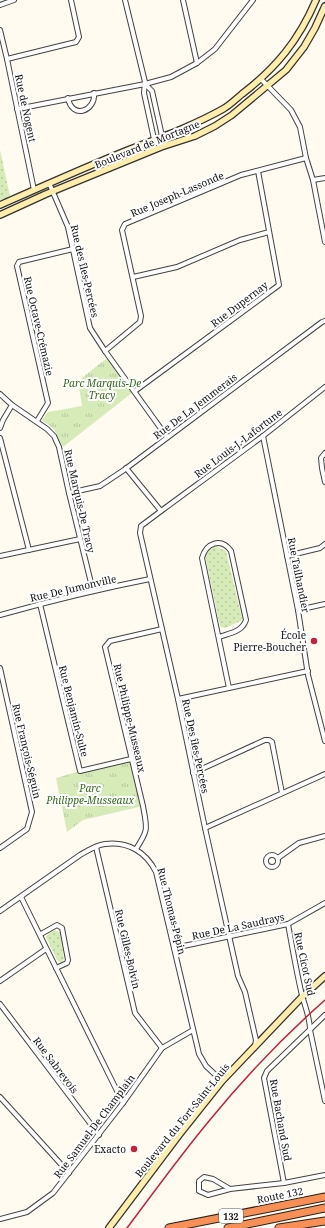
<svg xmlns="http://www.w3.org/2000/svg" width="325" height="1228" viewBox="0 0 325 1228" font-family="'Noto Serif',serif">
  <style>
    .grass { fill: url(#grass-dots) }
    .park { fill: url(#park-tufts) }
    .lines { fill: none; stroke-linecap: round; stroke-linejoin: round }
    .street-casing { stroke: #424242; stroke-width: 6 }
    .secondary-casing { stroke: #313131; stroke-width: 8 }
    .highway-casing { stroke: #202020; stroke-width: 9 }
    .street { stroke: #fff; stroke-width: 4 }
    .secondary { stroke: #ffeeab; stroke-width: 5.5 }
    .highway { stroke: #f89055; stroke-width: 7 }
    .rail { stroke: #c42239; stroke-width: 1.5 }
    .poi-dot { fill: #c42239; stroke: #fff; stroke-width: 1.5 }
    .labels { text-anchor: middle; dominant-baseline: central; stroke-width: 4; stroke-linejoin: round; paint-order: stroke }
    .shield { fill: #fff; stroke: #575757; stroke-width: 1 }
    .shield-label { font-size: 9px; font-weight: bold; fill: #0f0f0f }
    .street-label { font-size: 10px; fill: #0f0f0f; stroke: #fff }
    .park-label { font-size: 10px; font-style: italic; fill: #33691c; stroke: #fff }
    .poi-label { font-size: 10px; fill: #0f0f0f; stroke: #fff; text-anchor: end }
  </style>
  <defs>
    <pattern id="grass-dots" width="8" height="8" patternUnits="userSpaceOnUse"><rect width="8" height="8" fill="#d7ebb8"/><path d="M2 2h.1M6 6h.1" fill="none" stroke="#b7c89d" stroke-width="1.8" stroke-linecap="round"/></pattern>
    <pattern id="park-tufts" width="24" height="20" patternUnits="userSpaceOnUse"><rect width="24" height="20" fill="#d7ebb8"/><path d="M3 7l-1-3M5 7V3M7 7l1-3M15 17l-1-3M17 17v-4M19 17l1-3" fill="none" stroke="#b7c89d"/></pattern>
  </defs>
  <rect width="100%" height="100%" fill="#fffbf0"/>
  <g class="grass">
    <path d="M0,150L10,196L0,200Z"/>
    <path d="M216,546L226,551L242,618L241,621L225,628L221,627L219,622L206,560C206,551 209,549 216,546Z"/>
    <path d="M55,930L60,933L64,959L61,963L57,960L46,937L48,934Z"/>
  </g>
  <g class="park">
    <path d="M107,358L133,392L63,447L54,429L42,420L48,412L82,406L78,381Z"/>
    <path d="M131,759L143,806L83,820L67,832L56,778L80,771Z"/>
  </g>
  <g class="lines">
    <g class="street-casing">
      <g id="street">
        <path d="M125,0L145,82L144,93L154,139L161,147"/>
        <path d="M183,0L197,63"/>
        <path d="M0,5L14,0"/>
        <path d="M0,30L7,59L34,190"/>
        <path d="M7,59L76,42L79,37L71,0"/>
        <path d="M261,79L291,110L300,127L306,158L313,180L325,242"/>
        <path d="M145,84L152,91L162,136L161,147"/>
        <path d="M68,98C72,120 96,111 94,93"/>
        <path d="M17,109L145,84L171,77L197,63L215,49L253,0"/>
        <path d="M313,180L325,178"/>
        <path d="M49,183L68,227L90,328L105,351L167,437"/>
        <path d="M133,277L177,267L240,240L269,232"/>
        <path d="M105,351L140,322L141,316L122,230L125,224L241,175L306,158"/>
        <path d="M135,391L279,285L258,171"/>
        <path d="M0,394L12,405L47,429L54,436L59,447L69,493L93,591"/>
        <path d="M37,421L48,403L17,266L19,262L73,249"/>
        <path d="M0,428L3,420L12,405"/>
        <path d="M263,436L298,610L308,675L325,741"/>
        <path d="M0,438L29,550"/>
        <path d="M325,453L321,458L322,468L325,482"/>
        <path d="M126,468L161,511L141,526L140,533L178,699L205,828L238,976L245,992L256,1040L255,1046"/>
        <path d="M69,493L100,486L124,470L322,322L325,321"/>
        <path d="M161,511L263,436L325,387"/>
        <path d="M0,556L80,539"/>
        <path d="M287,556L320,548L325,544"/>
        <path d="M40,604L80,771L131,759"/>
        <path d="M298,610L325,604"/>
        <path d="M0,615C50,601 99,589 150,579"/>
        <path d="M219,637C230,633 242,632 246,620L231,551C221,537 206,543 202,558L229,688"/>
        <path d="M0,668L32,812L27,829L0,848"/>
        <path d="M178,699L308,671"/>
        <path d="M193,773L265,740H269L272,742L282,793"/>
        <path d="M205,828L325,774"/>
        <path d="M96,847L135,1013L162,1048"/>
        <path d="M136,849C149,829 147,829 143,806L105,647L110,641L162,629"/>
        <circle cx="272" cy="861" r="6"/>
        <path d="M278,858L299,843L325,836"/>
        <path d="M21,897L123,1103"/>
        <path d="M0,911L80,855C87,851 96,845 105,844C128,841 146,852 156,872L199,1054L206,1066L222,1081"/>
        <path d="M288,924C292,946 296,969 301,991C304,1005 310,1016 310,1030L325,1101"/>
        <path d="M41,934L57,925L62,928L68,960L67,963L56,968"/>
        <path d="M174,948L288,924L325,903"/>
        <path d="M0,981L46,949"/>
        <path d="M0,1004L99,1135"/>
        <path d="M0,1097L69,1173"/>
        <path d="M284,1183L264,1078L267,1071L325,1015"/>
        <path d="M230,1189L213,1179L204,1177L199,1181V1191L208,1195L230,1189L284,1183L325,1175"/>
        <path d="M0,1219L27,1212L53,1193L123,1103L162,1048L193,1030"/>
      </g>
    </g>
    <g class="secondary-casing">
      <g id="secondary">
        <path d="M0,205C41,187 81,169 123,152C156,139 191,127 223,109C230,105 236,99 242,94C276,68 299,40 316,0"/>
        <path d="M0,215L46,194L161,147L195,136L215,126L232,115L286,70L304,47L315,28L325,6"/>
        <path d="M109,1228L179,1135L222,1081L302,997L325,976"/>
      </g>
    </g>
    <g class="highway-casing">
      <g id="highway">
        <path d="M169,1228L325,1197"/>
        <path d="M228,1228L325,1208"/>
        <path d="M279,1228L325,1221"/>
      </g>
    </g>
    <use href="#street" class="street"/>
    <use href="#secondary" class="secondary"/>
    <use href="#highway" class="highway"/>
    <path class="rail" d="M127,1228C154,1192 180,1156 209,1121C244,1078 283,1037 325,1000"/>
  </g>
  <g class="poi-dot">
    <circle cx="314" cy="641" r="4"/>
    <circle cx="134" cy="1149" r="4"/>
  </g>
  <g class="labels">
    <rect class="shield" x="219" y="1209" width="24" height="14" rx="3"/>
    <g class="shield-label">
      <text x="231" y="1216">132</text>
    </g>
    <g class="street-label">
      <text transform="translate(26 108) rotate(78)">Rue de Nogent</text>
      <text transform="translate(147 144) rotate(-22)">Boulevard de Mortagne</text>
      <text transform="translate(177 194) rotate(-23)">Rue Joseph-Lassonde</text>
      <text transform="translate(85 271) rotate(77)">Rue des îles-Percées</text>
      <text transform="translate(239 304) rotate(-37)">Rue Dupernay</text>
      <text transform="translate(39 326) rotate(77)">Rue Octave-Crémazie</text>
      <text transform="translate(195 406) rotate(-37)">Rue De La Jemmerais</text>
      <text transform="translate(238 443) rotate(-37)">Rue Louis-J.-Lafortune</text>
      <text transform="translate(80 501) rotate(77)">Rue Marquis-De Tracy</text>
      <text transform="translate(299 575) rotate(79)">Rue Tailhandier</text>
      <text transform="translate(73 588) rotate(-13)">Rue De Jumonville</text>
      <text transform="translate(74 711) rotate(76)">Rue Benjamin-Sulte</text>
      <text transform="translate(130 718) rotate(77)">Rue Philippe-Musseaux</text>
      <text transform="translate(196 746) rotate(78)">Rue Des îles-Percées</text>
      <text transform="translate(27 751) rotate(77)">Rue François-Séguin</text>
      <text transform="translate(172 911) rotate(76)">Rue Thomas-Pépin</text>
      <text transform="translate(238 926) rotate(-12)">Rue De La Saudrays</text>
      <text transform="translate(128 949) rotate(77)">Rue Gilles-Bolvin</text>
      <text transform="translate(305 964) rotate(78)">Rue Cicot Sud</text>
      <text transform="translate(56 1065) rotate(53)">Rue Sabrevois</text>
      <text transform="translate(182 1120) rotate(-51)">Boulevard du Fort-Saint-Louis</text>
      <text transform="translate(281 1120) rotate(80)">Rue Bachand Sud</text>
      <text transform="translate(94 1126) rotate(-53)">Rue Samuel-De Champlain</text>
      <text transform="translate(280 1195) rotate(-11)">Route 132</text>
    </g>
    <g class="park-label">
      <text x="102" y="383">Parc Marquis-De<tspan x="102" dy="12">Tracy</tspan></text>
      <text x="90" y="788">Parc<tspan x="90" dy="12">Philippe-Musseaux</tspan></text>
    </g>
    <g class="poi-label">
      <text x="306" y="635">École<tspan x="306" dy="12">Pierre-Boucher</tspan></text>
      <text x="126" y="1149">Exacto</text>
    </g>
  </g>
</svg>
